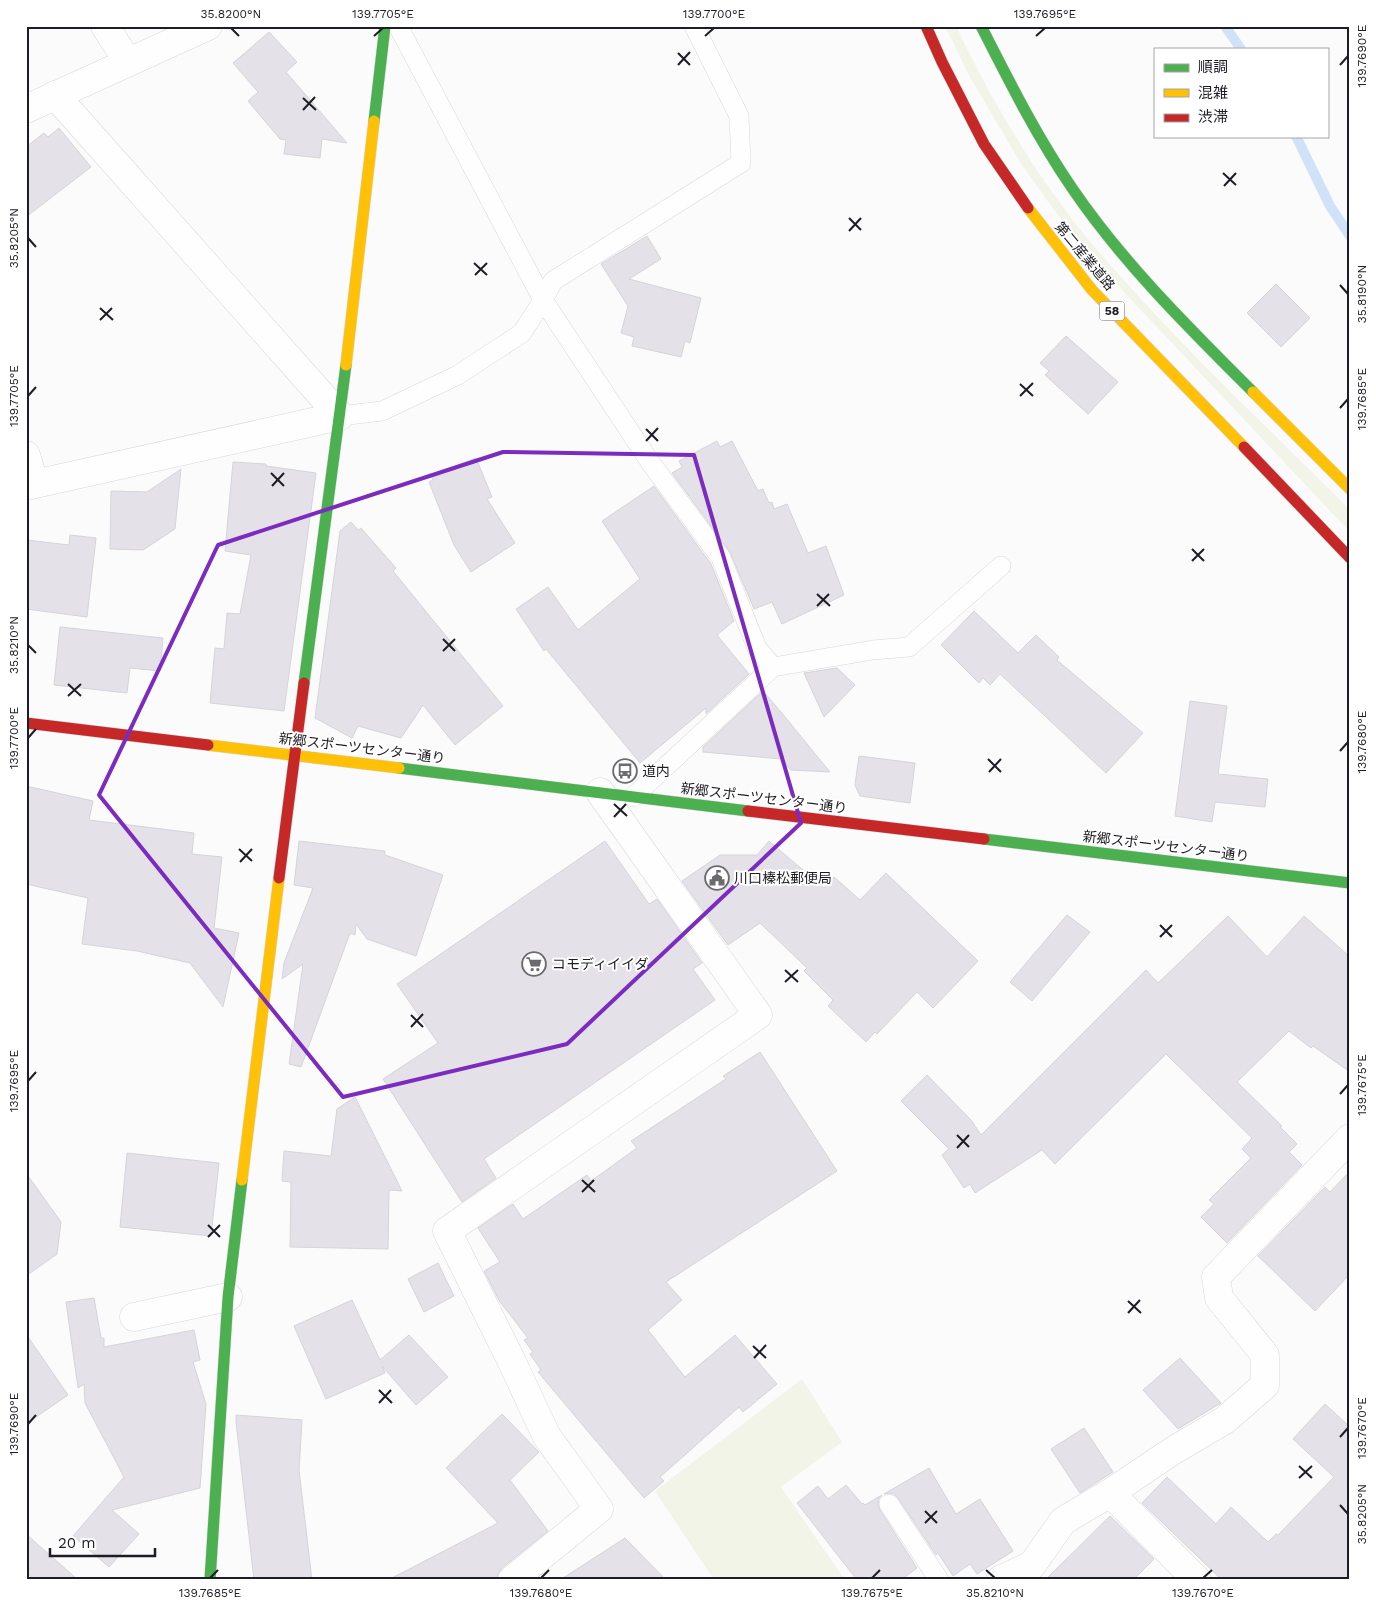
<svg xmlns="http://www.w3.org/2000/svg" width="1376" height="1606" viewBox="0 0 1376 1606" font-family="'Work Sans','Noto Sans JP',sans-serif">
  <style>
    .green { fill: #f2f4e7 }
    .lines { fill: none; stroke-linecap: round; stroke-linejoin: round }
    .stream { stroke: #d0e2f8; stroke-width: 10 }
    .building { fill: #e4e2e8; stroke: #d5d4d8 }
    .lane-casing { stroke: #d8d7dc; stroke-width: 20 }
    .street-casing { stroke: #d8d7dc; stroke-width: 29 }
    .fast-casing { stroke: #d8d7dc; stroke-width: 12 }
    .slow-casing { stroke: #d8d7dc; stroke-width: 12 }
    .jam-casing { stroke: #d8d7dc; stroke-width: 12 }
    .lane { stroke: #fefefe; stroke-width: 19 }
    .street { stroke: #fefefe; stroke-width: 28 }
    .fast { stroke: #4caf50; stroke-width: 11 }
    .slow { stroke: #ffc107; stroke-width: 11 }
    .jam { stroke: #c62828; stroke-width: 11 }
    .marked { fill: none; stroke: #7b2cbf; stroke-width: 4; stroke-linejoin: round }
    .ticks { fill: none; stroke: #1e1c24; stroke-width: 2 }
    .labels { text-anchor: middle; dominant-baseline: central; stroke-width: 4; stroke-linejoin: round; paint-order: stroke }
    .shield { fill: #fff; stroke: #626066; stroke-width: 1 }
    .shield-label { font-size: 12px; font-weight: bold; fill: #1e1c24 }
    .street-label { font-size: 14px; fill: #1e1c24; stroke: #fff }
    .poi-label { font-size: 14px; fill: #1e1c24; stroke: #fff; text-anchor: start }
    .neatline { fill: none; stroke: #1e1c24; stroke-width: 2 }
    .ticks-label { font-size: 12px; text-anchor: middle; fill: #1e1c24 }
  </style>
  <rect width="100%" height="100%" fill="#fbfbfb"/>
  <g class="green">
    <path d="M945,26H956C987,91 1023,154 1066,211C1086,238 1109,264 1132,289C1201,366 1277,436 1350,510V532L1090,256L1054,210L1020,162L971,79Z"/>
    <path d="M802,1379L842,1442L781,1487L845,1580H714L655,1491Z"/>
  </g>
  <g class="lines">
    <g class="stream">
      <path d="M1225,26L1241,49"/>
      <path d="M1296,136L1330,206L1350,236"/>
    </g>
  </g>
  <g class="building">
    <path d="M269,32L297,62L286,72L347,143L322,139L320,158L284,154L286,140L280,139L248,101L258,92L233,63Z"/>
    <path d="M59,128L91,167L26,217V147L44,133L48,137Z"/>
    <path d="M647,236L661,259L629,279L701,298L690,343L685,341L681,357L632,346L634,337L621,333L628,306L601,264Z"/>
    <path d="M1276,284L1310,318L1281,347L1247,313Z"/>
    <path d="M1066,336L1118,382L1088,414L1045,375L1049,371L1040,363Z"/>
    <path d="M717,441L720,447L732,441L758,491L763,489L769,503L772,502L774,509L787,504L808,553L826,546L844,595L782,624L772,602L754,609L730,552L672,473L682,467L679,461Z"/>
    <path d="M476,458L492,497L487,499L515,543L471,572L454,545L429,482L433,480L431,475Z"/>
    <path d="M233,462L266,464V466L316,473L284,711L210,703L215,648L224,649L227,613L240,614L251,555L225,551Z"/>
    <path d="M181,469L175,529L143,550L110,549L111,491L147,492Z"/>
    <path d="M654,486L711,564L734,621L717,635L749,674L706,714V708L640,763L546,649L544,651L516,609L548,587L578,630L640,579L602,521Z"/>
    <path d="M351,522L358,530L361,528L396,568L393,571L503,706L455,745L423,705L401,738L358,726L352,738L315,718L340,531Z"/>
    <path d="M70,535L96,538L87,617L26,609V540L69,545Z"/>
    <path d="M974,611L1018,653L1036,635L1059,657L1057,660L1143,733L1106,773L1000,674L990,685L983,678L979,683L941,645Z"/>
    <path d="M60,627L163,638L160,671L130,668L127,693L54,685Z"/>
    <path d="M837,668L855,685L824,717L804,673Z"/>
    <path d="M763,691L781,712L830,772L791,770L781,759L703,752V747Z"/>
    <path d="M1190,701L1227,706L1218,774L1268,779L1265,807L1215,802L1212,822L1175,816Z"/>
    <path d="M859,756L915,763L910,803L860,796L855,785Z"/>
    <path d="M26,786L93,801L89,820L194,833L192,854L222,857L214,928L239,933L223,1007L190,963L137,951L82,944L88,898L26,884Z"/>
    <path d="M299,841L385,851V855L443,875L416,956L367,939L356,924L355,935L350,933L301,1067L289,1064L303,964L282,979L284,963L313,888L294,885Z"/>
    <path d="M605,841L649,904L657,899L702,963L693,969L715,1000L484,1159L496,1178L462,1202L383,1079L438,1043L397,984Z"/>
    <path d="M769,841L824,888L834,877L860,900L886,873L978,961L933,1008L917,992L877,1034L875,1032L866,1042L828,1006L833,1000L804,971L807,968L760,923L728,945L682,881L720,855H757Z"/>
    <path d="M1067,915L1090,932L1032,1001L1010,982Z"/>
    <path d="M1228,916L1267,957L1304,916L1350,957V1072L1313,1046L1311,1048L1289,1031L1237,1082L1282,1126L1280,1127L1297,1144L1289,1152L1302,1165L1227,1243L1201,1217L1214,1204L1209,1200L1251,1158L1242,1149L1252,1138L1166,1054L1055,1164L1042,1150L975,1193L970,1184L964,1188L942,1155L949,1149L901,1101L927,1075L971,1120L981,1135L1146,970L1158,983Z"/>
    <path d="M760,1052L837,1171L666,1282L682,1300L648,1330L685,1377L735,1335L777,1384L743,1412L739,1407L660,1477L664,1481L644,1498L538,1372L541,1370L530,1354L533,1352L524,1340L528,1338L500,1302L484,1271L500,1262L478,1228L513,1204L523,1219L587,1175L591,1181L637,1148L631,1141L726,1079L723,1076Z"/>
    <path d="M355,1097L402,1191L389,1190L388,1249L290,1247L291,1182L282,1181L284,1151L331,1156L337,1109Z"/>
    <path d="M127,1153L219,1163L211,1236L120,1227Z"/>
    <path d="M1350,1171V1274L1315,1311L1258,1256L1325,1187L1330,1192Z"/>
    <path d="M26,1173L61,1222L57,1254L26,1276Z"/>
    <path d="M438,1263L454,1296L424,1312L408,1279Z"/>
    <path d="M94,1298L101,1338H104V1347L194,1330L200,1360L193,1362L206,1404L200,1488L112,1510L139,1534L109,1567L73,1536L124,1477L85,1403L84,1384L78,1388L66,1302Z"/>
    <path d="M352,1300L380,1360L409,1335L448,1377L416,1405L382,1366L385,1373L326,1399L294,1326Z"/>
    <path d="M26,1334L68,1395L26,1424Z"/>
    <path d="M1180,1358L1221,1403L1178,1429L1143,1390Z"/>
    <path d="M1325,1404L1350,1427V1580H1222L1142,1503L1167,1477L1216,1524L1231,1507L1268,1542L1276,1534L1278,1535L1334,1477L1293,1439Z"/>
    <path d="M502,1414L539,1452L510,1480L548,1531L502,1568L498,1574L497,1580H388L498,1523L446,1468Z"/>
    <path d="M236,1415L302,1420L299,1470L312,1580H254L236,1422Z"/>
    <path d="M1084,1428L1113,1472L1080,1493L1051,1449Z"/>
    <path d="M929,1468L956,1514L980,1499L1013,1551L977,1574L970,1564L953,1576L938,1553L936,1555L898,1498L894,1494L889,1493L884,1494Z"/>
    <path d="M846,1485L862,1504L863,1503L865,1505L882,1495L879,1499L878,1504L880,1510L917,1568L901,1580H857L797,1503L818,1486L828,1499Z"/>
    <path d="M1110,1516L1154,1559L1133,1580H1045Z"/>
    <path d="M26,1534L78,1580H35L26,1572Z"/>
    <path d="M625,1538L666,1580H560Z"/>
  </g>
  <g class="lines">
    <g class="lane-casing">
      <g id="lane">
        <path d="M398,26L543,300L650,462L721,558L757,648L773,667L633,797"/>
        <path d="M340,416L382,411L458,375L522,333L543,300L553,281L741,163L739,116L694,26"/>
        <path d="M773,667L873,650L909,647L1001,566"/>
        <path d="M889,1504L939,1580"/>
      </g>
    </g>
    <g class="street-casing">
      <g id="street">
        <path d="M105,26L128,62"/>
        <path d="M26,109L208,26"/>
        <path d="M26,455L34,483"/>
        <path d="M26,486L340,416L55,95"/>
        <path d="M134,1317L228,1297"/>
        <path d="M1110,1493L1197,1580"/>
        <path d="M512,1580L599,1509L546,1435L512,1362L447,1231L758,1015L600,792"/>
        <path d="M1000,1580L1032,1565L1063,1521L1110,1493L1174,1450L1225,1420L1265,1385V1355L1219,1298L1216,1277L1350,1138"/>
      </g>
    </g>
    <g class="fast-casing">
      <g id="fast">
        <path d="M981,26C1009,81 1037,137 1072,188C1123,263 1189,328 1253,392"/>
        <path d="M374,121L385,26"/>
        <path d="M304,683L346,365"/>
        <path d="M399,768L748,811"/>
        <path d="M984,839L1350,883"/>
        <path d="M210,1580L228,1297L242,1180"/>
      </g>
    </g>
    <g class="slow-casing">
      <g id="slow">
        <path d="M1028,208L1092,290L1244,447"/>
        <path d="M346,365L374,121"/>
        <path d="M1253,392L1350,489"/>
        <path d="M208,745L399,768"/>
        <path d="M242,1180L279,878"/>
      </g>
    </g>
    <g class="jam-casing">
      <g id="jam">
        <path d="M926,26L942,62L984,144L1028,208"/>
        <path d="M1244,447L1350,558"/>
        <path d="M26,723L208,745"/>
        <path d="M748,811L984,839"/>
        <path d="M279,878L304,683"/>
      </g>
    </g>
    <use href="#lane" class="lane"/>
    <use href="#street" class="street"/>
    <use href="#fast" class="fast"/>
    <use href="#slow" class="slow"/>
    <use href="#jam" class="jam"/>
  </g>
  <path class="marked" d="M503,452L694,455L801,823L567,1044L343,1097L99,795L218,545Z"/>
  <path class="ticks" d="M231,28L239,36M374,36L383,28M705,36L714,28M1036,36L1045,28M678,53L690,65M678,65L690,52M1340,65L1348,56M303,98L316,110M303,110L315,97M1223,173L1236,185M1224,186L1236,173M849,218L861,230M849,231L861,218M28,238L36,247M474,263L487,275M475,275L487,263M1340,285L1348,294M100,308L113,320M100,320L112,308M1020,384L1033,396M28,396L36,387M1020,396L1033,383M1340,408L1348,399M646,429L658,441M646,441L658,428M271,473L284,486M272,486L284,473M1192,549L1204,561M1192,561L1204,549M817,594L830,606M817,606L829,594M443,639L455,651M28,645L36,653M443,651L455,639M68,684L81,696M68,696L81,684M28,738L36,729M1340,751L1348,742M988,759L1001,772M989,772L1001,759M614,804L627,816M614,817L626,804M239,849L252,861M240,862L252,849M1160,925L1172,937M1160,937L1172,925M785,970L798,982M785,982L798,970M411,1015L423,1027M411,1027L423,1014M28,1081L36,1072M1340,1094L1348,1085M957,1135L969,1147M957,1148L969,1135M582,1180L595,1192M582,1192L594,1180M208,1225L220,1237M208,1237L220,1225M1128,1301L1141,1313M1128,1313L1140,1300M753,1346L766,1358M754,1358L766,1345M379,1390L392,1403M379,1403L391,1390M28,1424L36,1415M1340,1437L1348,1428M1299,1466L1312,1478M1299,1478L1312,1466M1340,1505L1348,1514M925,1511L937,1523M925,1523L937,1511M986,1570L995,1578M210,1578L218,1570M541,1578L549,1570M872,1578L880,1570M1203,1578L1212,1570"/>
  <defs>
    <g id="bus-ring" transform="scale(1.25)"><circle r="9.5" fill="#fff" stroke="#6b6a6f" stroke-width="1.5"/><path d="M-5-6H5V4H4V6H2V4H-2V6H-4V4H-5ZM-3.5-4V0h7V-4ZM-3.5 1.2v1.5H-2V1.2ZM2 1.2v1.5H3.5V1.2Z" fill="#6b6a6f"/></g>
    <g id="civic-ring" transform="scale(1.25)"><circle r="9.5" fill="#fff" stroke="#6b6a6f" stroke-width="1.5"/><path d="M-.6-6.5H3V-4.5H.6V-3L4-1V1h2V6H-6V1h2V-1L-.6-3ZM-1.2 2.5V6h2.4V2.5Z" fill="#6b6a6f"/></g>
    <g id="supermarket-ring" transform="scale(1.25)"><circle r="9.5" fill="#fff" stroke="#6b6a6f" stroke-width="1.5"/><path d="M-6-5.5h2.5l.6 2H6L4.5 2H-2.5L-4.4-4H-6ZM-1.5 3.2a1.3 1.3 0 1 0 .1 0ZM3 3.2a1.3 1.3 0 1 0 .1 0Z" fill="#6b6a6f"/></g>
  </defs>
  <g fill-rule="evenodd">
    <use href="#bus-ring" x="625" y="771"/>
    <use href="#civic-ring" x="717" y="878"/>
    <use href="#supermarket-ring" x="534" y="964"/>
  </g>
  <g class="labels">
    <rect class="shield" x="1099.5" y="301.5" width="25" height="19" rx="4"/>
    <g class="shield-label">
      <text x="1112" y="311">58</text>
    </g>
    <g class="street-label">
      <text transform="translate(1085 256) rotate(50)">第二産業道路</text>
      <text transform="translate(362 748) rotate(7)">新郷スポーツセンター通り</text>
      <text transform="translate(764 798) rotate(7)">新郷スポーツセンター通り</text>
      <text transform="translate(1166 846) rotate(7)">新郷スポーツセンター通り</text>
    </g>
    <g class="poi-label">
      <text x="642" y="771">道内</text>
      <text x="734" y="878">川口榛松郵便局</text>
      <text x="552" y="964">コモディイイダ</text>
    </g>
  </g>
  <rect width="1376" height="1606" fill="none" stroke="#ffffff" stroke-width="55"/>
  <rect x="1154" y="48" width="175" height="90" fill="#ffffff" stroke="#a5a4a7"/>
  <rect x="1164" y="64" width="25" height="8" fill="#4caf50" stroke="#a5a4a7"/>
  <text x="1198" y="72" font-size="15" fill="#1e1c24">順調</text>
  <rect x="1164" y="89" width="25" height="8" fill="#ffc107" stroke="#a5a4a7"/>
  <text x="1198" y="98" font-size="15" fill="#1e1c24">混雑</text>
  <rect x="1164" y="114" width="25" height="8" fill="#c62828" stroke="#a5a4a7"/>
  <text x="1198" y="122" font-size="15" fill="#1e1c24">渋滞</text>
  <path d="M50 1548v8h105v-8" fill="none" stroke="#1e1c24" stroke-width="2.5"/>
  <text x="58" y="1548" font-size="15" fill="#1e1c24" stroke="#ffffff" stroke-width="4" paint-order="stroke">20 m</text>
  <rect x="28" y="28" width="1320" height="1550" class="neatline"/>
  <g class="ticks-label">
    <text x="231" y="18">35.8200°N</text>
    <text x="383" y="18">139.7705°E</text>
    <text x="714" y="18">139.7700°E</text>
    <text x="1045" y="18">139.7695°E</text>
    <text transform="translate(1362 56) rotate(-90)" y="4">139.7690°E</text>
    <text transform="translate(14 238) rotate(-90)" y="4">35.8205°N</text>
    <text transform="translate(1362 294) rotate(-90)" y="4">35.8190°N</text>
    <text transform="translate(14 396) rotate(-90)" y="4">139.7705°E</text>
    <text transform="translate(1362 399) rotate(-90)" y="4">139.7685°E</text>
    <text transform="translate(14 645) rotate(-90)" y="4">35.8210°N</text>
    <text transform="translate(14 738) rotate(-90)" y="4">139.7700°E</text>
    <text transform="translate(1362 742) rotate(-90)" y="4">139.7680°E</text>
    <text transform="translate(14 1081) rotate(-90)" y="4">139.7695°E</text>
    <text transform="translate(1362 1085) rotate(-90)" y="4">139.7675°E</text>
    <text transform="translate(14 1424) rotate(-90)" y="4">139.7690°E</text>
    <text transform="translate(1362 1428) rotate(-90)" y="4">139.7670°E</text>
    <text transform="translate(1362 1514) rotate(-90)" y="4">35.8205°N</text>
    <text x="210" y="1597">139.7685°E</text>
    <text x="541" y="1597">139.7680°E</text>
    <text x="872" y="1597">139.7675°E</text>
    <text x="995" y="1597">35.8210°N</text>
    <text x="1203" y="1597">139.7670°E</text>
  </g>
</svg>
